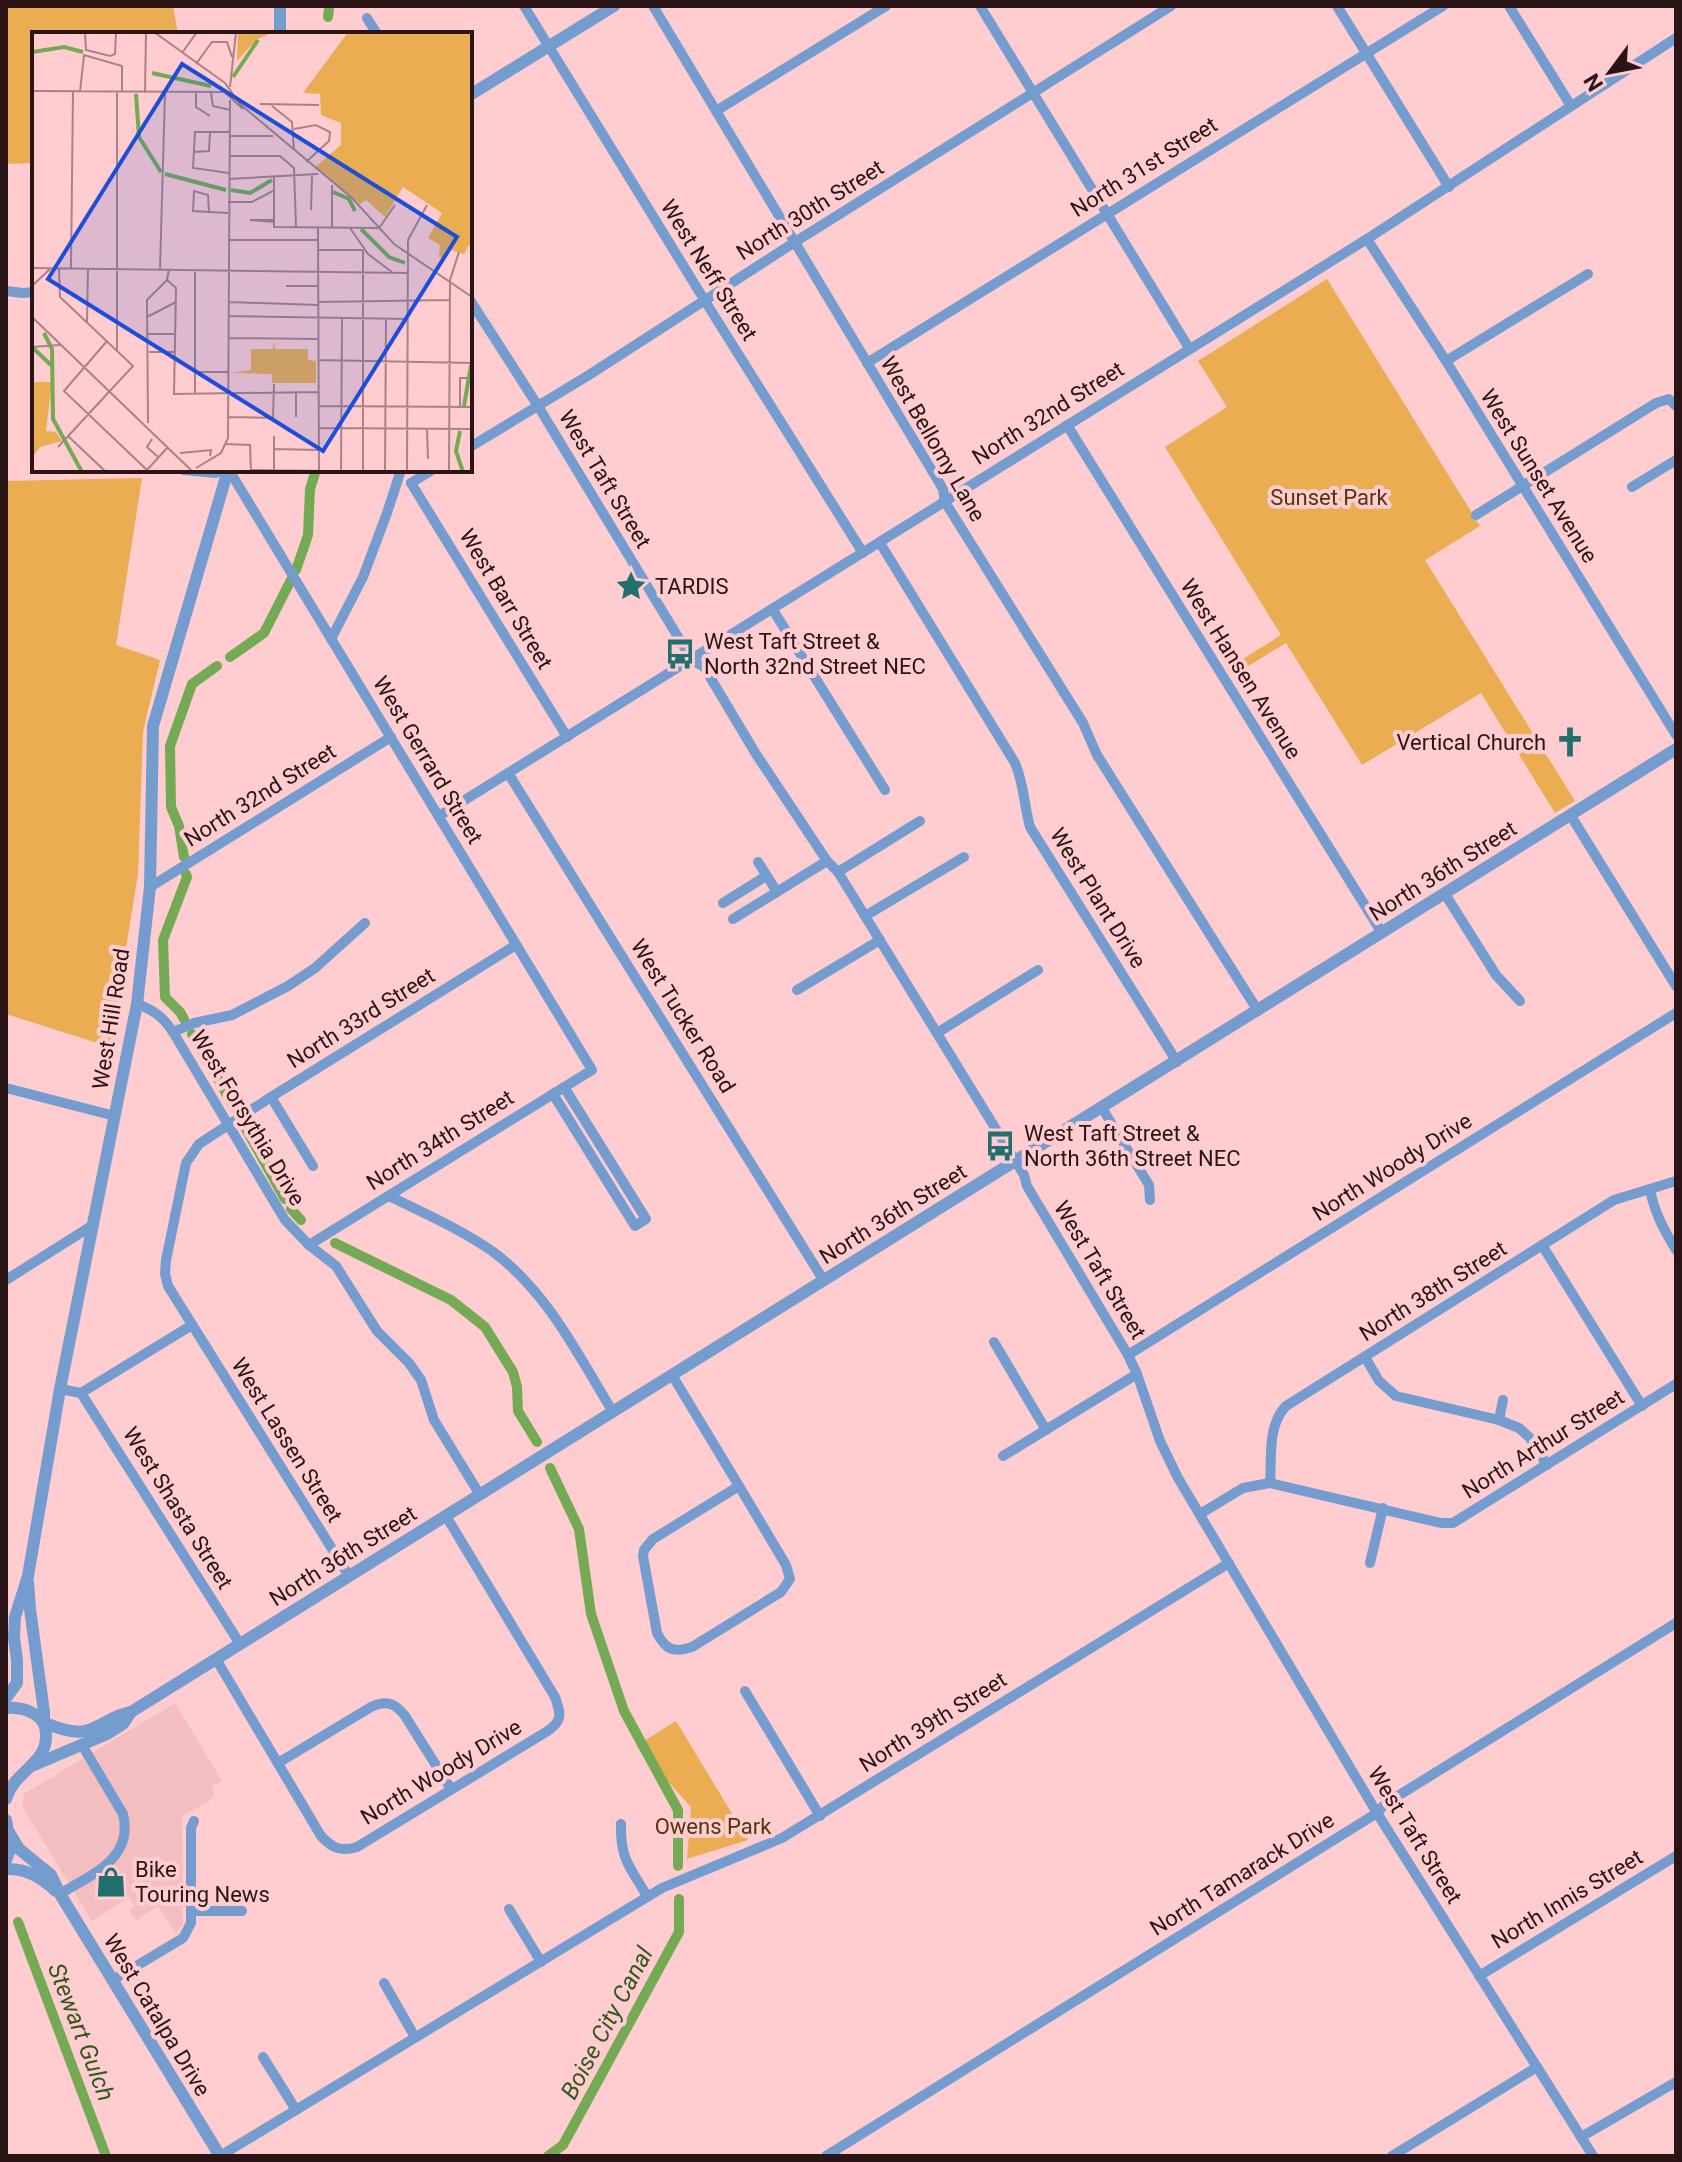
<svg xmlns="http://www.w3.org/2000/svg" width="1682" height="2162" viewBox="0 0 1682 2162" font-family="Roboto,sans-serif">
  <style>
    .built { fill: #f4bdc0 }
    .green { fill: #eaad52 }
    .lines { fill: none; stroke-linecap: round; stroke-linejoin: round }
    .canal { stroke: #75aa54; stroke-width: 10 }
    .minor { stroke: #759cce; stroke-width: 10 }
    .tertiary { stroke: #759cce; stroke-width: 12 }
    .labels { text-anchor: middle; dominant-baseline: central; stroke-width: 8; stroke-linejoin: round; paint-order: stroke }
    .street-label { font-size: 22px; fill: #2a1416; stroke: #ffcccf }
    .park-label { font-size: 22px; fill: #503710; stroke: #ffcccf }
    .poi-label { font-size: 22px; fill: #2a1416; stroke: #ffcccf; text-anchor: start }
    .water-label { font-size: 24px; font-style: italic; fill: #34571c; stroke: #ffcccf }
    .inset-river { fill: none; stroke: #75aa54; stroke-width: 4 }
    .inset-road { fill: none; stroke: #aa8285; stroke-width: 2 }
    .view { fill: #1d4ed8; fill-opacity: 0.15; stroke: #1d4ed8; stroke-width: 4 }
    .inset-edge { fill: none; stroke: #2a1416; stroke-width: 4 }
  </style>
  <rect width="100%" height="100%" fill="#ffcccf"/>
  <path class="built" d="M175,1703L222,1781L212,1786L214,1795L208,1802L182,1816L183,1924L176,1934L158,1906L136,1920L129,1910L135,1906L129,1897L92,1921L22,1806L24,1794Z"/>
  <g class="green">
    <path d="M6,6H173L178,34H34V163L6,164Z"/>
    <path d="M1327,279L1480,526L1425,560L1575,801L1555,813L1481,693L1362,765L1286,643L1232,676L1227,669L1281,635L1165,447L1227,407L1198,361Z"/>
    <path d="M142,478L116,645L160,660L143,732L138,874L110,1047L6,1014V481Z"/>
    <path d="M676,1721L748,1840L687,1859L691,1807L636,1746Z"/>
  </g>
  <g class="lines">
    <g class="canal">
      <path d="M328,17L329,9"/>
      <path d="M296,570L308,535L310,489L316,470"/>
      <path d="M230,657L264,633L291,580"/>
      <path d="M184,857L179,826L171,807L170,746L192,684L217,666"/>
      <path d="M184,1019L180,1012L165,997L163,940L187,877L186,874"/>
      <path d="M192,1034L234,1107"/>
      <path d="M246,1129L285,1199"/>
      <path d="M291,1209L301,1220"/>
      <path d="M335,1243L451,1300L485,1327L513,1372L517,1387L518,1411L537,1442"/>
      <path d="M550,1468L579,1529L591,1614L624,1711L678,1810V1866"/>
      <path d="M18,1922L106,2156"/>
      <path d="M548,2156L563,2145L679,1932V1899"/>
    </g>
    <g class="minor">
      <path d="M524,6L705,301L863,553"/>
      <path d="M653,6L943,489L945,502L1083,723L1097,755L1258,1011"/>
      <path d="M980,6L1189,348"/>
      <path d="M1337,6L1449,187"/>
      <path d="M1509,6L1571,106"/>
      <path d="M367,18L377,34"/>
      <path d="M716,111L886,6"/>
      <path d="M1367,239L1446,361L1676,735"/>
      <path d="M6,291L23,293L34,292"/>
      <path d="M470,300L538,406L692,660L704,667L756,754L827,861L838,872L1016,1162L1024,1175L1027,1186L1128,1355L1137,1374L1160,1441L1178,1478L1377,1813L1593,2156"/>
      <path d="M1446,361L1588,274"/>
      <path d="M867,363L1443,6"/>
      <path d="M1067,425L1382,933"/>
      <path d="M470,447L589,375L795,242L1171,6"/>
      <path d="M184,470L215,473L224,470"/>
      <path d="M229,470L592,1070L309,1245"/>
      <path d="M411,483L567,737"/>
      <path d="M411,483L432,470"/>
      <path d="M1632,487L1676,460"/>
      <path d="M1476,515L1656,403L1669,399L1676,406"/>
      <path d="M880,543L1015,763C1024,784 1024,805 1030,827L1177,1062"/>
      <path d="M773,610L885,790"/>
      <path d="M331,639L363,577L387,513L401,470"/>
      <path d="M508,773L824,1281"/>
      <path d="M439,816L1367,239L1676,38"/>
      <path d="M1571,816L1676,986"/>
      <path d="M758,862L777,892"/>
      <path d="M838,872L920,821"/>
      <path d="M150,887L391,737"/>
      <path d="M1445,894L1496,975L1520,1001"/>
      <path d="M723,903L766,876"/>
      <path d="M865,916L964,857"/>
      <path d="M733,919L827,861"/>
      <path d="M797,990L880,940"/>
      <path d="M137,1004C154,1010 163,1017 173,1032L285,1220L309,1245L336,1266L377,1331L409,1363L421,1380L434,1420L480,1495"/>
      <path d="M173,1032L194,1023L232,1015L288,986L315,968L365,923"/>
      <path d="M937,1033L1038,970"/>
      <path d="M6,1088L115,1116"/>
      <path d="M553,1094L635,1226L646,1219L564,1087"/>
      <path d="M271,1097L313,1166"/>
      <path d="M1102,1108L1149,1185L1150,1200"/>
      <path d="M1650,1189C1654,1212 1664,1230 1676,1250"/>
      <path d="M389,1196C424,1213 460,1229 492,1251C547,1291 578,1355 613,1412"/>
      <path d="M1542,1245L1642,1406"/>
      <path d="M6,1280L93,1225"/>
      <path d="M994,1342L1046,1430"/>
      <path d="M1128,1355L1676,1013"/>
      <path d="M1365,1357L1379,1381L1396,1396L1499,1420L1519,1428L1530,1438L1547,1465"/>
      <path d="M672,1375L739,1486L653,1539L644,1550L643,1556L657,1633C666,1650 673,1653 692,1647L781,1592L790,1579L786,1565L739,1486"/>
      <path d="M60,1389L81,1393L192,1325"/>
      <path d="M81,1393L240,1644"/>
      <path d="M1499,1420L1503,1400"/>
      <path d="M1003,1456L1137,1374"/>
      <path d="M1270,1483C1272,1457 1267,1426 1286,1406L1614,1200L1676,1181"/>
      <path d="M1200,1514L1243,1488L1270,1483L1441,1523H1453L1676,1384"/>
      <path d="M1370,1563L1383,1508"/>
      <path d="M349,1576L168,1286L165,1274L166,1260L186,1163L199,1144L271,1097L516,945"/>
      <path d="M216,1659L321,1836C332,1848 341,1852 357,1847L546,1732C563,1721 561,1715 555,1697L446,1516"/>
      <path d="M745,1691L820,1816"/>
      <path d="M278,1763L371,1707C387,1700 395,1703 405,1716L451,1789"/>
      <path d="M621,1824C620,1859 630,1867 647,1896"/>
      <path d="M60,1894C92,1874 134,1859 123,1814L82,1745"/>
      <path d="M509,1909L541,1962"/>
      <path d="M191,1911H242"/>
      <path d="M1479,1976L1676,1856"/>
      <path d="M113,1980L183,1938L191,1923V1828L194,1821"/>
      <path d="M384,1983L415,2037"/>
      <path d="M263,2057L296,2110"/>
      <path d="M1581,2137L1676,2082"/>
      <path d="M220,2156L662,1888L782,1838L1229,1563"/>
      <path d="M826,2156L1377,1813L1385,1804L1676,1623"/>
      <path d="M1392,2156L1537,2067"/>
    </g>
    <g class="tertiary">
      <path d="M280,34V6"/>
      <path d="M470,95L614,6"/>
      <path d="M28,1582L30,1609L44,1712V1722"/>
      <path d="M6,1698L17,1683V1660L14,1638L15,1617L28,1576L60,1389L137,1004L150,887L153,726L228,470"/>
      <path d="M6,1708C17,1707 27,1709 36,1715C44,1721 46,1726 46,1737C46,1758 27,1767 15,1782C11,1787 8,1793 6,1799"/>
      <path d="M45,1723C58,1728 75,1735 89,1730C105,1724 114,1715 131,1712L1676,749"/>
      <path d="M34,1765L107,1734L123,1724L131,1712"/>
      <path d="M6,1820L11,1847L6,1860"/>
      <path d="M9,1832L19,1849L51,1875L60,1894L220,2156"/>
      <path d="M6,1869C27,1868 41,1878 56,1891"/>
    </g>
  </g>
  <defs>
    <g id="sight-bare" transform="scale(2.4)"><path d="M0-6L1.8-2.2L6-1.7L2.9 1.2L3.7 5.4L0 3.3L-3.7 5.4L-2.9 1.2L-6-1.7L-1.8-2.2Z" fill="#236f6e" stroke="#ffcccf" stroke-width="2.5" paint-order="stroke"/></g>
    <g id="bus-bare" transform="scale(2.4)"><path d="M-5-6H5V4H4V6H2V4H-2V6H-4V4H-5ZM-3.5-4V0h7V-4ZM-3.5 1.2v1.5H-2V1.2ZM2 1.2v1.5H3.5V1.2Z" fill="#236f6e" stroke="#ffcccf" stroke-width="2.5" paint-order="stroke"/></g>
    <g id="church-bare" transform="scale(2.4)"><path d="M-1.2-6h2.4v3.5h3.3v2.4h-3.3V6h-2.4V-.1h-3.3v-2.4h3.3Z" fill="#236f6e" stroke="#ffcccf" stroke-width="2.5" paint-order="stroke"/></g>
    <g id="shop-bare" transform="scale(2.4)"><path d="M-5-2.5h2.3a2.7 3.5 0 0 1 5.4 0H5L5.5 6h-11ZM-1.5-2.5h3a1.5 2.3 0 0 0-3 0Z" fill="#236f6e" stroke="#ffcccf" stroke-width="2.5" paint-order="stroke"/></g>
  </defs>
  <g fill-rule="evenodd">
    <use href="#sight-bare" x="631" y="586"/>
    <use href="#bus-bare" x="680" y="654"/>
    <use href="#church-bare" x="1570" y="742"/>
    <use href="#bus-bare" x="1000" y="1146"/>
    <use href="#shop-bare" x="111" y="1882"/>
  </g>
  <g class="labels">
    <g class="street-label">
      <text transform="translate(1144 167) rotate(-32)">North 31st Street</text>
      <text transform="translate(810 210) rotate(-32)">North 30th Street</text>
      <text transform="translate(709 270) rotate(58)">West Neff Street</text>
      <text transform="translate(1048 413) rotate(-32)">North 32nd Street</text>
      <text transform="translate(933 439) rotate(60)">West Bellomy Lane</text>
      <text transform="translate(1539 476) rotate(58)">West Sunset Avenue</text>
      <text transform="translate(605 479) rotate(59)">West Taft Street</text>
      <text transform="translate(506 599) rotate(59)">West Barr Street</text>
      <text transform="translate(1241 669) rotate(58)">West Hansen Avenue</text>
      <text transform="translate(428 760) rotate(59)">West Gerrard Street</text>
      <text transform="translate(260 795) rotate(-32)">North 32nd Street</text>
      <text transform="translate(1443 871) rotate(-32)">North 36th Street</text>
      <text transform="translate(1098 898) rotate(58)">West Plant Drive</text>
      <text transform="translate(683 1016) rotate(58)">West Tucker Road</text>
      <text transform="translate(361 1018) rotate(-32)">North 33rd Street</text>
      <text transform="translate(111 1019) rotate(-81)">West Hill Road</text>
      <text transform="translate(248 1118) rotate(59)">West Forsythia Drive</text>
      <text transform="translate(440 1140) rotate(-32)">North 34th Street</text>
      <text transform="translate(1392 1167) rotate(-32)">North Woody Drive</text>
      <text transform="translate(893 1214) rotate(-32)">North 36th Street</text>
      <text transform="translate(1100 1270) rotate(59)">West Taft Street</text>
      <text transform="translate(1433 1291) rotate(-32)">North 38th Street</text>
      <text transform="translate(287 1440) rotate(58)">West Lassen Street</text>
      <text transform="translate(1543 1444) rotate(-32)">North Arthur Street</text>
      <text transform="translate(178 1508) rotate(58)">West Shasta Street</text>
      <text transform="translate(343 1556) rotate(-32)">North 36th Street</text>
      <text transform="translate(933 1722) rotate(-32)">North 39th Street</text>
      <text transform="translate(441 1772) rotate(-31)">North Woody Drive</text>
      <text transform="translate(1415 1835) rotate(58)">West Taft Street</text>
      <text transform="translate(1242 1874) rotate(-32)">North Tamarack Drive</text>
      <text transform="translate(1567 1899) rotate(-31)">North Innis Street</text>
      <text transform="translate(157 2015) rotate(59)">West Catalpa Drive</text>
    </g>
    <g class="park-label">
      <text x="1329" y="497">Sunset Park</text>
      <text x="713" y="1826">Owens Park</text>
    </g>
    <g class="poi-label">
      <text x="655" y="586">TARDIS</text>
      <text x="704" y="641">West Taft Street &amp;<tspan x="704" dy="25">North 32nd Street NEC</tspan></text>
      <text x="1546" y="742" text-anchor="end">Vertical Church</text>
      <text x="1024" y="1133">West Taft Street &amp;<tspan x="1024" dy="25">North 36th Street NEC</tspan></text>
      <text x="135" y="1869">Bike<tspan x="135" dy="25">Touring News</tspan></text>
    </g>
    <g class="water-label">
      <text transform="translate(607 2023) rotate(-62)">Boise City Canal</text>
      <text transform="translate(81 2032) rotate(69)">Stewart Gulch</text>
    </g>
  </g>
  <g transform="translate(32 32)">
    <rect width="440" height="440" fill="#ffcccf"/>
    <path d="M206,0H242L225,7L205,29ZM316,0H440V208L432,222L416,217L412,227L407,224L408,213L396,206L410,181L371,155L353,185L334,168L328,172L283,135L309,113V91L289,83L288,62L271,61ZM242,308L243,317H276V328L284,329V351H240V342L198,341L219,338V317H241ZM0,350H20L14,399L24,400L30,409L8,415L0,426Z" fill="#eaad52"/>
    <path class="inset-river" d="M0,20L32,15L51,20M120,41L179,54M201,45L226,8M104,62L107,105L129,140M133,142L194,158M199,158L218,161L240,148M301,160L317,167L323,179M329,197L357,225L373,231M12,301L20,317L21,387L50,440M1,316L20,334M432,374L439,333M428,399L424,419L431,440"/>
    <path class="inset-road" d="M53,0L54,18L78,24L83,22L84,0M122,0L193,51M150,21L165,0M164,32L180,10H195L200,25M193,51L209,73L320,166L362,212L440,265M187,55L211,77M198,55L204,0M0,59L191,60M48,60L52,23L90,34V60M113,61L114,0M164,61V75L178,84M179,61L181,74L198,78M228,72L287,73M240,74L260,90L262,118M262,97L284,93L298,100L297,109L274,130M197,104H241M161,120L177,119L178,100M197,124H248L262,136L264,195M197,141L161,136L163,100H197M242,145V195L347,196L363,173M197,147L286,142M196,170H220L241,159M279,178L280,144M177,180L161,179L162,159L176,163L177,180L196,181M242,190L218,188H242M286,195L287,440M300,196V153M318,196L336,222L360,240M196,208H286M286,218H331M331,218V440M0,236L376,241M39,236L41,60M128,237L133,61M135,248L144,256L142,362L286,360M0,254L19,236M254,254H286M196,270L286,273M286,270L418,268M196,284L376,287M0,285L161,440M115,285L144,270M55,290L56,236M115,302H144M196,306L286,307M75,309L32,359L115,438M0,315L28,313M85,319V60M117,320H142M286,328L440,331M163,340H196M163,362V240M286,374L440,375M428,375V346H435M196,385L241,386L242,352M264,385V360M116,391L115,268L135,248L137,237M287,396L440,397M395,397L396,427M36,404L74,440M242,404V439M120,407L115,415L126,425M194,412L218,413L219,440M26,415L101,334L28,265L27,236M242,417L287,418M439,419V375M148,421L179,418L178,424M164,436L189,421L196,406L198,68M219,438L375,440M114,439L136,415M309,439L310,286M353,439L354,287M375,440L376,208L395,173M417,440L418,248L427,220"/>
    <path class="view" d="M150,32L425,205L291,419L16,247Z"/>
    <rect width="440" height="440" class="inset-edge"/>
  </g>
  <rect width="1682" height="2162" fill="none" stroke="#2a1416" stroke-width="16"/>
  <g transform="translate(1610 72) rotate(238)" stroke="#ffcccf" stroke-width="6" paint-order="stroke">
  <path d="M0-6L14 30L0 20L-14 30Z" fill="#2a1416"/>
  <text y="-12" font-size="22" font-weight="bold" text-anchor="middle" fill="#2a1416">N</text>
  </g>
</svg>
